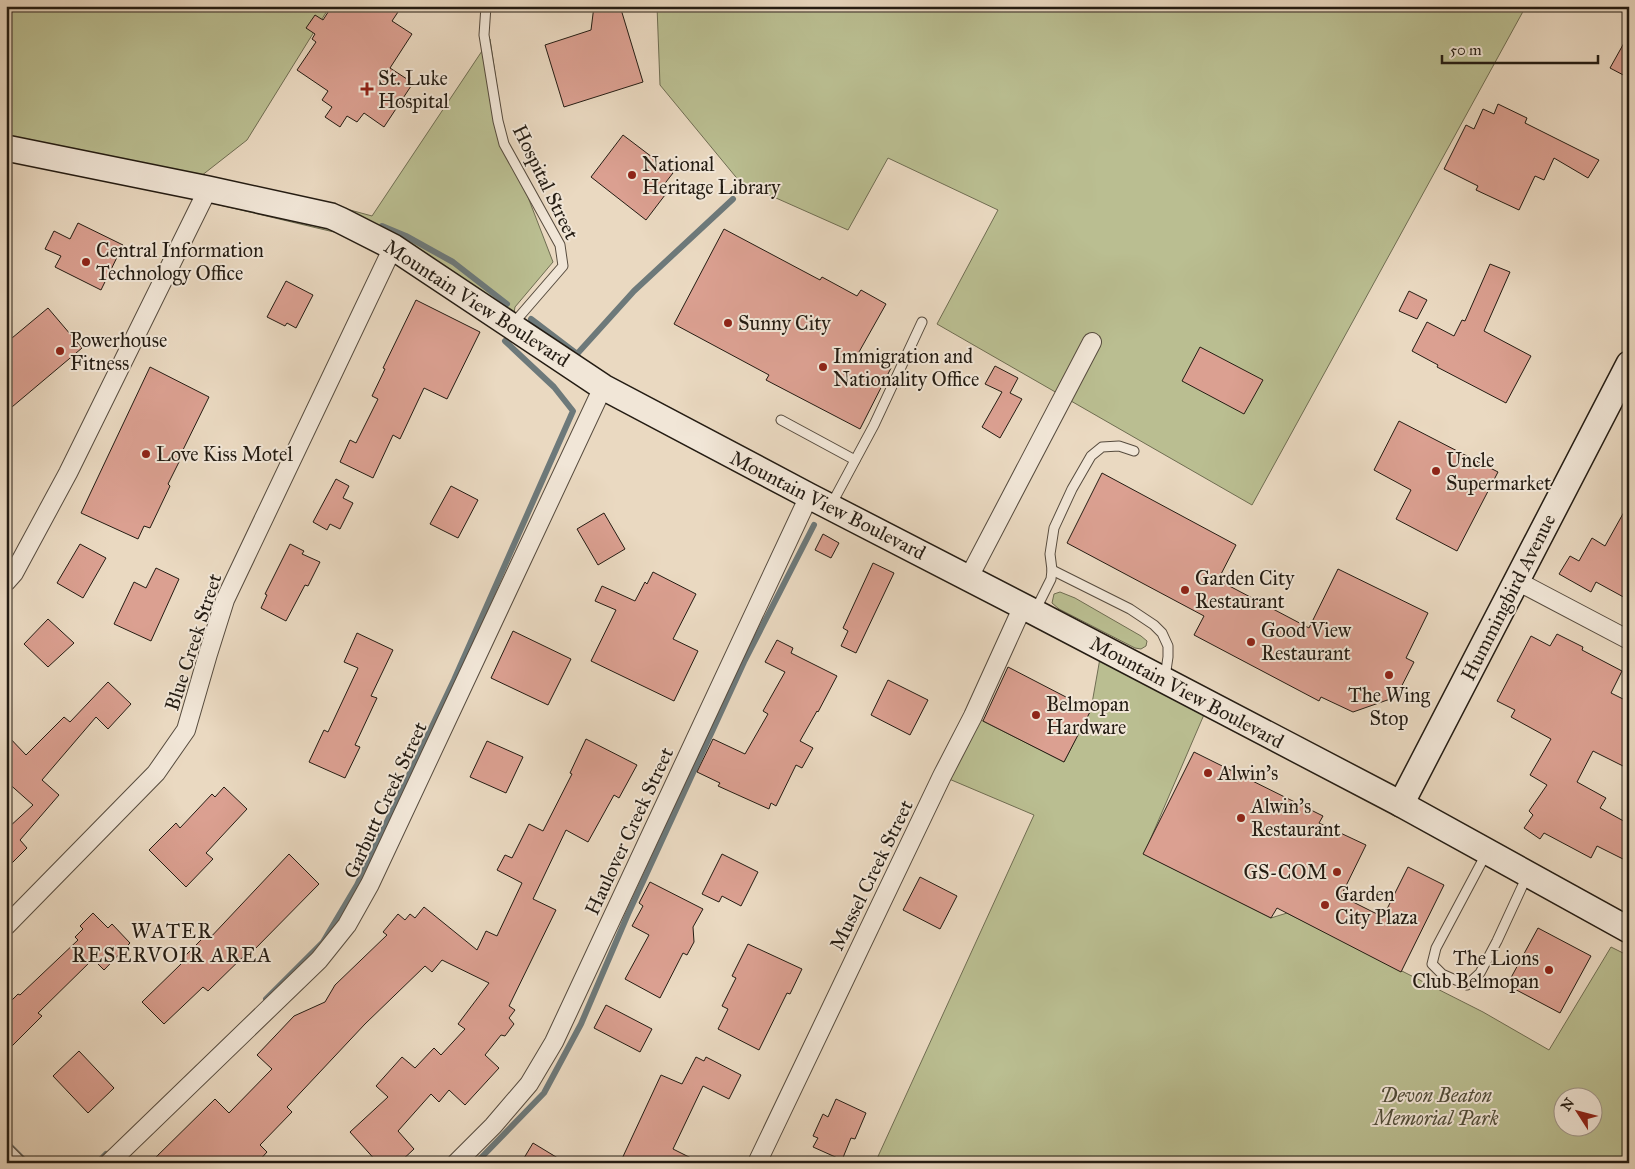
<svg xmlns="http://www.w3.org/2000/svg" width="1635" height="1169" viewBox="0 0 1635 1169" font-family="'IM FELL Great Primer',serif">
  <style>
    .green { fill: #babe91; stroke: #6f6d52; fill-rule: evenodd }
    .lines { fill: none; stroke-linecap: round; stroke-linejoin: round }
    .stream { stroke: #6d797a; stroke-width: 6 }
    .building { fill: #dba091; stroke: #241c13 }
    .lane-casing { stroke: #564b3e; stroke-width: 11 }
    .street-casing { stroke: #564b3e; stroke-width: 20 }
    .secondary-casing { stroke: #241c13; stroke-width: 28 }
    .lane { stroke: #f1e6d7; stroke-width: 9 }
    .street { stroke: #f1e6d7; stroke-width: 18 }
    .secondary { stroke: #f1e6d7; stroke-width: 25 }
    .poi-dot { fill: #8f2418; stroke: #f1e6d7; stroke-width: 2 }
    .labels { text-anchor: middle; dominant-baseline: central; stroke-width: 4; stroke-linejoin: round; paint-order: stroke }
    .poi-label { font-size: 20px; fill: #241c13; stroke: #f1e6d7; text-anchor: start }
    .street-label { font-size: 20px; fill: #241c13; stroke: #f1e6d7 }
    .park-label { font-size: 20px; font-style: italic; fill: #514d39; stroke: #f1e6d7 }
    .neighbourhood-label { font-size: 21px; letter-spacing: 1px; fill: #241c13; stroke: #f1e6d7 }
  </style>
  <rect width="100%" height="100%" fill="#ead9c1"/>
  <filter id="stains"><feTurbulence type="fractalNoise" baseFrequency=".004" numOctaves="4"/><feColorMatrix values="0 0 0 0 .2 0 0 0 0 .09 0 0 0 0 .02 0 0 0 .5 -.17"/></filter>
  <radialGradient id="worn" r=".72"><stop offset=".6" stop-color="#630" stop-opacity="0"/><stop offset="1" stop-color="#630" stop-opacity=".3"/></radialGradient>
  <g class="green">
    <path d="M6,6H330L247,140L201,176L321,202L372,216L490,39L504,135L553,262L515,307L512,325L393,246L186,197L6,161Z"/>
    <path d="M657,6H1526L1252,505L937,324L998,210L888,158L848,230L740,182L660,85Z"/>
    <path d="M1060,592L1075,598L1141,636L1147,641L1146,646L1141,649L1135,648L1059,609L1052,603L1054,594Z"/>
    <path d="M1102,647L1209,703L1144,854L1271,918L1287,913L1483,1012L1549,1050L1611,947L1629,956V1163H875L1034,815L942,776L973,716L1064,762L1091,709ZM1562,1096H1592V1126H1562Z"/>
  </g>
  <g class="lines">
    <g class="stream">
      <path d="M382,226L406,236L453,262L507,304"/>
      <path d="M531,319L577,354L634,291L733,199"/>
      <path d="M266,999L323,942L357,885L454,680L573,411L554,387L505,341"/>
      <path d="M6,1142L27,1163"/>
      <path d="M97,1163L106,1154"/>
      <path d="M476,1163L544,1093L581,1024L628,914L744,662L814,525"/>
    </g>
  </g>
  <g class="building">
    <path d="M332,6H402L392,21L412,34L390,68L413,83L384,127L364,113L357,122L347,116L340,127L325,117L332,107L322,100L328,91L297,70L316,42L312,39L315,34L306,28L315,15L323,20Z"/>
    <path d="M594,6H620L643,82L564,107L545,45L591,30Z"/>
    <path d="M1629,34V78L1610,68Z"/>
    <path d="M1498,104L1527,118L1525,123L1599,160L1588,178L1554,158L1544,180L1535,176L1519,210L1476,190L1478,186L1444,169L1466,125L1474,129L1483,109L1494,114Z"/>
    <path d="M623,135L673,173L659,191L665,195L646,220L591,177Z"/>
    <path d="M78,223L123,245L101,290L55,267L61,256L45,249L54,231L70,239Z"/>
    <path d="M724,229L820,280L822,277L857,296L861,290L886,304L859,352L891,368L860,429L766,380L769,375L674,324Z"/>
    <path d="M1490,264L1510,272L1484,331L1531,356L1506,403L1437,367L1438,365L1412,351L1427,322L1454,336L1462,320L1465,321Z"/>
    <path d="M286,281L313,295L296,328L287,323L285,326L267,317Z"/>
    <path d="M1409,291L1427,300L1417,319L1399,311Z"/>
    <path d="M416,300L480,332L447,399L424,388L400,439L393,435L373,478L340,462L350,440L356,443L378,399L372,396L385,369L383,368Z"/>
    <path d="M48,308L82,348L6,412V343Z"/>
    <path d="M1200,347L1263,380L1244,414L1182,381Z"/>
    <path d="M995,366L1018,378L1010,393L1022,399L1000,438L982,427L1002,392L985,384Z"/>
    <path d="M150,367L209,397L178,460H180L168,484L170,486L150,528L144,526L138,539L81,513Z"/>
    <path d="M1399,421L1498,472L1457,551L1396,519L1411,490L1374,470Z"/>
    <path d="M1102,473L1236,545L1218,580L1309,628L1338,569L1428,613L1406,658L1414,662L1396,697L1353,712L1321,697L1319,701L1194,635L1204,616L1067,543Z"/>
    <path d="M336,479L349,486L343,498L353,503L340,529L330,524L327,530L313,522Z"/>
    <path d="M451,486L478,500L458,538L430,524Z"/>
    <path d="M1629,503V600L1596,582L1591,592L1559,574L1570,556L1579,561L1592,538L1605,546Z"/>
    <path d="M604,513L625,549L598,565L577,529Z"/>
    <path d="M823,534L839,543L831,558L815,550Z"/>
    <path d="M80,544L106,558L83,598L57,583Z"/>
    <path d="M290,544L304,551L302,554L320,562L308,586L305,585L286,621L261,608L267,595L265,594Z"/>
    <path d="M873,563L894,573L856,653L841,646L848,631L843,628Z"/>
    <path d="M156,568L179,579L151,641L114,624L134,582L146,588Z"/>
    <path d="M653,572L696,594L673,639L698,651L674,701L591,661L616,610L595,601L602,586L635,601L645,582L647,584Z"/>
    <path d="M48,619L74,643L48,667L24,644Z"/>
    <path d="M513,631L571,659L548,705L491,678Z"/>
    <path d="M357,633L393,650L371,696L377,698L355,745L360,747L345,778L309,762L324,730L328,732L358,668L344,662Z"/>
    <path d="M1557,634L1583,647L1582,650L1622,671L1611,693L1629,702V769L1593,751L1577,782L1606,798L1600,808L1629,824V862L1597,846L1591,858L1544,833L1540,839L1524,828L1533,815L1529,811L1547,785L1530,775L1551,739L1511,717L1515,710L1497,701L1531,636L1550,646Z"/>
    <path d="M777,640L793,648L791,653L837,676L818,712L817,711L800,741L813,748L802,768L796,765L776,806L771,803L769,809L718,786L720,783L697,772L713,739L745,754L768,714L763,711L785,672L765,662Z"/>
    <path d="M1008,667L1091,710L1064,762L983,721Z"/>
    <path d="M888,680L928,700L910,735L871,715Z"/>
    <path d="M108,682L131,704L108,729L96,717L42,780L59,795L20,840L27,848L6,869V826L8,828L33,805L6,781V734L26,755L64,717L70,722Z"/>
    <path d="M586,739L637,765L619,798L614,795L588,842L566,830L533,899L556,910L509,1006L515,1010L509,1018L514,1024L505,1036L501,1035L485,1055L499,1068L465,1105L449,1090L439,1102L431,1094L398,1131L414,1149L399,1163H378L350,1132L388,1097L376,1086L402,1057L415,1068L434,1048L441,1055L465,1029L458,1024L489,983L442,960L432,972L425,966L365,1024L287,1107L292,1112L260,1145L267,1152L257,1163H150L215,1099L229,1113L272,1069L257,1055L294,1016L325,1002L335,985L387,935L383,932L398,914L405,920L410,914L415,918L424,907L477,950L486,931L497,936L522,883L497,870L505,855L512,858L529,824L543,831L572,774L570,773Z"/>
    <path d="M487,741L523,757L506,793L470,777Z"/>
    <path d="M1194,752L1323,816L1319,823L1366,845L1341,896L1383,917L1408,867L1444,885L1401,972L1277,908L1271,918L1143,854Z"/>
    <path d="M224,787L247,809L206,853L213,859L186,887L149,850L176,823L180,828L212,794L215,797Z"/>
    <path d="M289,854L319,884L252,952L250,950L208,991L203,987L164,1024L142,1002L181,964L179,962L205,936L208,940Z"/>
    <path d="M722,854L758,872L741,906L722,896L719,902L702,894Z"/>
    <path d="M920,877L957,896L940,929L903,910Z"/>
    <path d="M650,882L703,909L693,927L694,942L687,955L683,953L660,998L625,979L649,935L632,926L643,906L639,903Z"/>
    <path d="M93,913L108,928L112,924L130,943L104,970L93,959L38,1013L42,1016L6,1052V1006L18,994L20,995L78,940L75,937L83,929L80,926Z"/>
    <path d="M1538,928L1591,956L1560,1013L1507,985Z"/>
    <path d="M748,944L802,969L790,994L787,993L759,1050L718,1029L728,1009L722,1006L736,978L732,976Z"/>
    <path d="M606,1005L652,1029L640,1052L594,1028Z"/>
    <path d="M79,1051L114,1088L88,1113L53,1076Z"/>
    <path d="M696,1057L704,1061L706,1057L741,1075L729,1099L703,1086L673,1149L701,1163H620L661,1075L682,1084Z"/>
    <path d="M836,1099L866,1113L855,1139L851,1138L842,1160L813,1147L818,1138L813,1136L823,1114L828,1117Z"/>
    <path d="M533,1143L566,1163H521Z"/>
  </g>
  <g class="lines">
    <g class="lane-casing">
      <g id="lane">
        <path d="M486,6L484,35L498,121L504,144L560,245L563,266L512,325"/>
        <path d="M781,420L855,460"/>
        <path d="M830,507L874,425L922,322"/>
        <path d="M1052,570L1130,609L1154,625L1162,633L1168,646V657L1165,677"/>
        <path d="M1035,611L1051,579L1052,570L1050,554L1054,528L1072,489L1091,456L1102,447L1119,446L1134,451"/>
        <path d="M1486,854L1436,948L1432,964L1442,974L1467,985L1480,973L1497,941L1527,876"/>
      </g>
    </g>
    <g class="street-casing">
      <g id="street">
        <path d="M969,577L1092,342"/>
        <path d="M1517,581L1629,640"/>
        <path d="M6,582L14,573L68,473L208,189"/>
        <path d="M6,926L156,773L186,730L208,654L225,600L393,247"/>
        <path d="M6,1153L16,1163"/>
        <path d="M109,1163L319,960L347,925L370,884L603,387"/>
        <path d="M456,1163L493,1126L529,1084L554,1042L809,496"/>
        <path d="M757,1163L942,776L973,716L1023,606"/>
      </g>
    </g>
    <g class="secondary-casing">
      <g id="secondary">
        <path d="M6,148L208,189L331,216L340,220L393,247L603,387L809,496L1034,612L1401,804L1629,930"/>
        <path d="M1401,804L1629,364"/>
      </g>
    </g>
    <use href="#lane" class="lane"/>
    <use href="#street" class="street"/>
    <use href="#secondary" class="secondary"/>
  </g>
  <g class="poi-dot">
    <path d="M364.5 81.5h5v5h5v5h-5v5h-5v-5h-5v-5h5z"/>
    <circle cx="632" cy="175" r="5"/>
    <circle cx="86" cy="262" r="5"/>
    <circle cx="728" cy="323" r="5"/>
    <circle cx="60" cy="351" r="5"/>
    <circle cx="823" cy="367" r="5"/>
    <circle cx="146" cy="454" r="5"/>
    <circle cx="1436" cy="471" r="5"/>
    <circle cx="1185" cy="590" r="5"/>
    <circle cx="1251" cy="642" r="5"/>
    <circle cx="1389" cy="675" r="5"/>
    <circle cx="1036" cy="715" r="5"/>
    <circle cx="1208" cy="773" r="5"/>
    <circle cx="1241" cy="818" r="5"/>
    <circle cx="1337" cy="872" r="5"/>
    <circle cx="1325" cy="905" r="5"/>
    <circle cx="1549" cy="970" r="5"/>
  </g>
  <g class="labels">
    <g class="poi-label">
      <text x="378" y="78">St. Luke<tspan x="378" dy="23">Hospital</tspan></text>
      <text x="642" y="164">National<tspan x="642" dy="23">Heritage Library</tspan></text>
      <text x="96" y="250">Central Information<tspan x="96" dy="23">Technology Office</tspan></text>
      <text x="738" y="323">Sunny City</text>
      <text x="70" y="340">Powerhouse<tspan x="70" dy="23">Fitness</tspan></text>
      <text x="833" y="356">Immigration and<tspan x="833" dy="23">Nationality Office</tspan></text>
      <text x="156" y="454">Love Kiss Motel</text>
      <text x="1446" y="460">Uncle<tspan x="1446" dy="23">Supermarket</tspan></text>
      <text x="1195" y="578">Garden City<tspan x="1195" dy="23">Restaurant</tspan></text>
      <text x="1261" y="630">Good View<tspan x="1261" dy="23">Restaurant</tspan></text>
      <text x="1389" y="695" text-anchor="middle">The Wing<tspan x="1389" dy="23">Stop</tspan></text>
      <text x="1046" y="704">Belmopan<tspan x="1046" dy="23">Hardware</tspan></text>
      <text x="1218" y="773">Alwin's</text>
      <text x="1251" y="806">Alwin's<tspan x="1251" dy="23">Restaurant</tspan></text>
      <text x="1327" y="872" text-anchor="end">GS-COM</text>
      <text x="1335" y="894">Garden<tspan x="1335" dy="23">City Plaza</tspan></text>
      <text x="1539" y="958" text-anchor="end">The Lions<tspan x="1539" dy="23">Club Belmopan</tspan></text>
    </g>
    <g class="street-label">
      <text transform="translate(546 182) rotate(64)">Hospital Street</text>
      <text transform="translate(477 303) rotate(33)">Mountain View Boulevard</text>
      <text transform="translate(828 505) rotate(27)">Mountain View Boulevard</text>
      <text transform="translate(1508 597) rotate(-63)">Hummingbird Avenue</text>
      <text transform="translate(193 642) rotate(-72)">Blue Creek Street</text>
      <text transform="translate(1187 692) rotate(28)">Mountain View Boulevard</text>
      <text transform="translate(385 800) rotate(-65)">Garbutt Creek Street</text>
      <text transform="translate(629 831) rotate(-65)">Haulover Creek Street</text>
      <text transform="translate(871 875) rotate(-64)">Mussel Creek Street</text>
    </g>
    <g class="park-label">
      <text x="1436" y="1095">Devon Beaton<tspan x="1436" dy="23">Memorial Park</tspan></text>
    </g>
    <g class="neighbourhood-label">
      <text x="172" y="931">WATER<tspan x="172" dy="24">RESERVOIR AREA</tspan></text>
    </g>
  </g>
  <rect width="1635" height="1169" fill="none" stroke="#ead9c1" stroke-width="25"/>
  <rect x="8" y="8" width="1620" height="1154" fill="none" stroke="#241c13" stroke-width="2.5"/>
  <rect x="12" y="12" width="1610" height="1144" fill="none" stroke="#241c13"/>
  <g transform="translate(1578 1112) rotate(306)"><circle r="24" fill="#f1e6d7" stroke="#9f9589"/>
  <path d="M0-4L9 19L0 12L-9 19Z" fill="#8f2418"/>
  <text y="-8" font-size="14" font-weight="bold" text-anchor="middle" fill="#241c13">N</text>
  </g>
  <path d="M1442 55v8h156v-8" fill="none" stroke="#241c13" stroke-width="2.5"/>
  <text x="1450" y="55" font-size="15" fill="#241c13" stroke="#f1e6d7" stroke-width="4" paint-order="stroke">50 m</text>
  <rect width="100%" height="100%" filter="url(#stains)"/>
  <rect width="100%" height="100%" fill="url(#worn)"/>
</svg>
